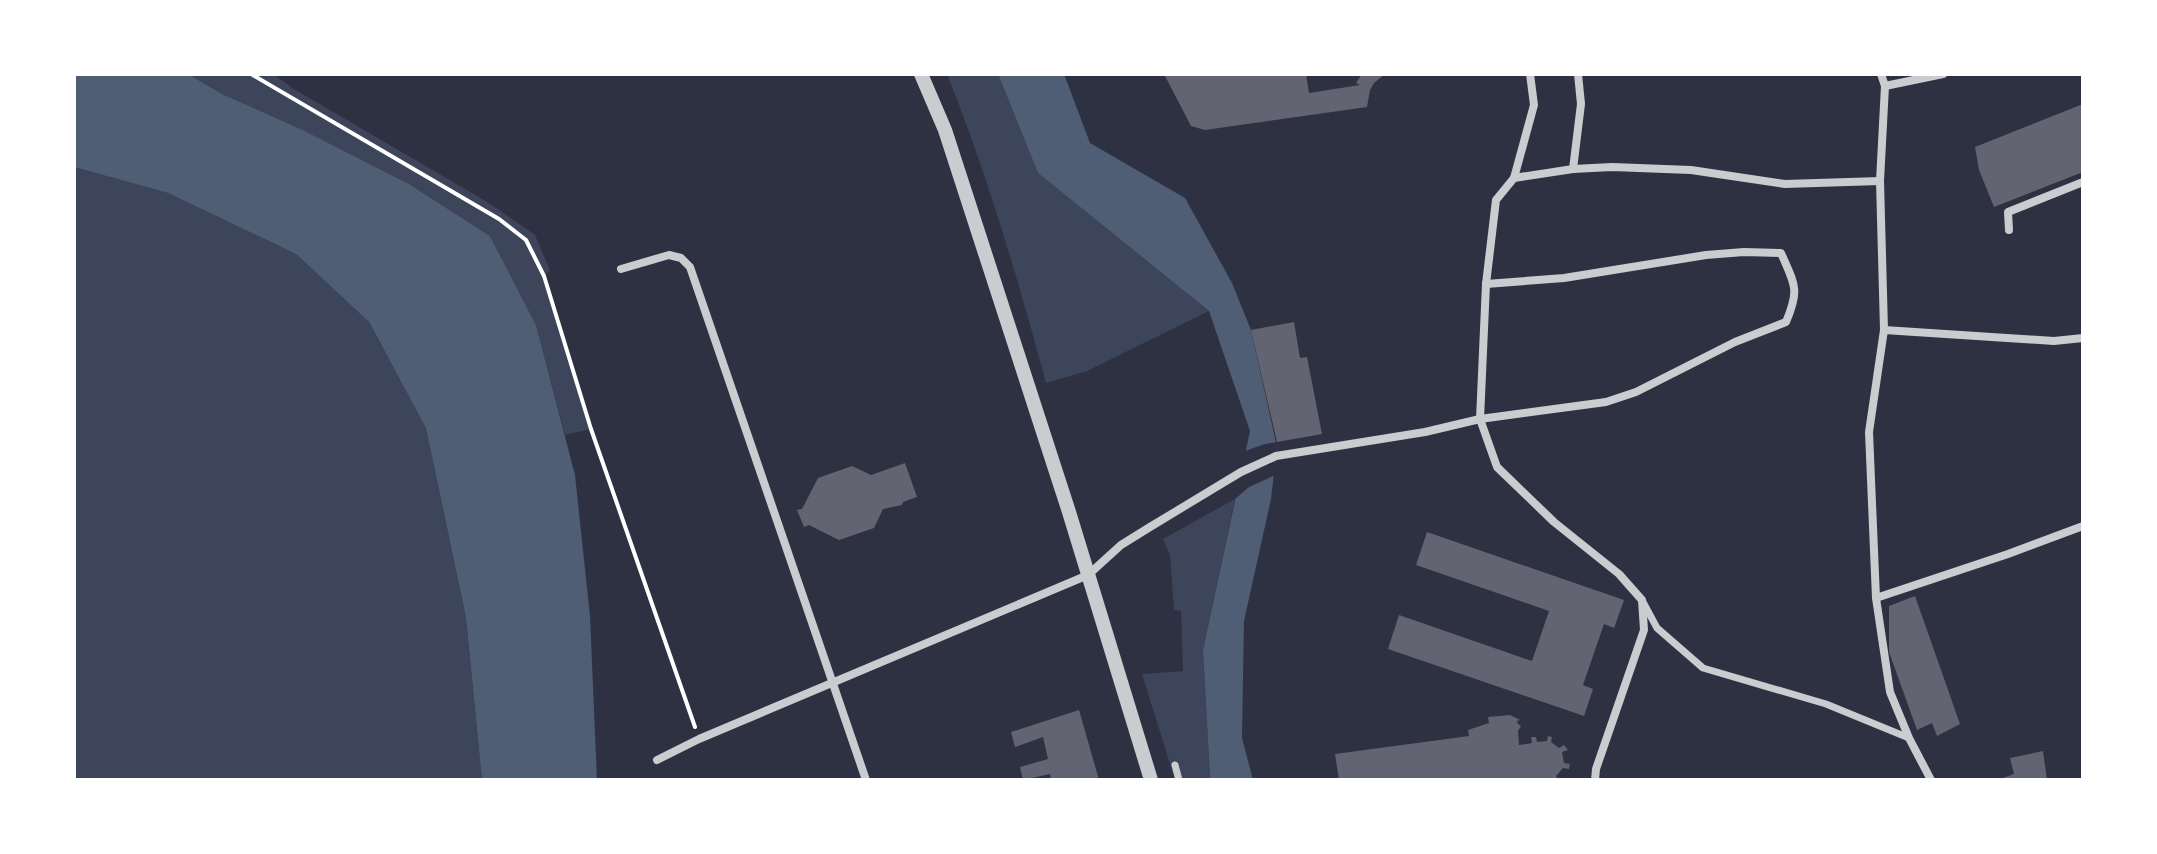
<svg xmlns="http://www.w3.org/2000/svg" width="2157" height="854" viewBox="0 0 2157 854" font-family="'Alegreya Sans',sans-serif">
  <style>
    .green { fill: #3c4559 }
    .water { fill: #4f5d75 }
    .pier { fill: #2d3142 }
    .building { fill: #626471 }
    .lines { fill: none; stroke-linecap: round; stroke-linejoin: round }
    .path { stroke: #fff; stroke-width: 4 }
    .pedestrian { stroke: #caccd0; stroke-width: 7 }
    .minor { stroke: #caccd0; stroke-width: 8 }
    .tertiary { stroke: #caccd0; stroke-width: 14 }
  </style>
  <rect width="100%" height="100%" fill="#2d3142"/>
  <g class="green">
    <path d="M188,74H273L294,89L489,203L535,235L550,270L544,277L591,429L565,435L536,325L490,236L409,184L303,130L222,94Z"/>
    <path d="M947,74H998L1038,173L1209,311L1087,371L1046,383C1018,279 987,174 947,74Z"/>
    <path d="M74,167L168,193L296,254L368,321L426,427L466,619L482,780H74Z"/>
    <path d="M1235,499L1203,650L1210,780H1175L1142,674L1183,671L1181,611L1174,610L1170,555L1163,539Z"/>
  </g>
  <g class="water">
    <path d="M74,74H188L222,94L303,130L409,184L490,236L536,325L575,475L590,616L597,780H482L466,618L426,428L369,322L296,254L168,193L74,167Z"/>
    <path d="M998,74H1064L1090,143L1185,198L1232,283L1251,330L1277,447L1271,499L1244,621L1242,738L1253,780H1210V777L1203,650L1250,431L1209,311L1038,173Z"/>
  </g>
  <path class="pier" d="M1277,442L1275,475L1249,487L1235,499L1245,451L1265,444Z"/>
  <g class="building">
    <path d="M1164,74H1230L1231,76L1306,74L1309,93L1360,85L1356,83L1362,74H1385L1374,83L1370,90L1367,107L1205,130L1191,126Z"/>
    <path d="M2083,104V172L1994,207L1979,170L1975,147Z"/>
    <path d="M1294,322L1300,358L1307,357L1322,434L1277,442L1251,330Z"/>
    <path d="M905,463L917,497L903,502L902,505L883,509L874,528L839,540L809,525L804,527L797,510L802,509L818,478L852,466L871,475Z"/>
    <path d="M1427,532L1624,600L1614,628L1604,624L1583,685L1593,689L1584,716L1388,649L1399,615L1532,661L1549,611L1416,565Z"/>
    <path d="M1915,596L1960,724L1937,736L1932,723L1917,730L1889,652V606Z"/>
    <path d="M1079,710L1099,780H1051L1050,774L1023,780L1020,767L1048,759L1043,737L1015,747L1011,732Z"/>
    <path d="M1510,715L1520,720L1517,721L1518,724L1521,726L1518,731L1519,745L1532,743L1531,737H1536L1537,742L1547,741L1548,736L1552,737L1551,742L1559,748L1564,745L1568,750L1562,752L1564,763L1570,764L1569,769L1563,768L1556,776L1558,780H1339L1335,754L1469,736L1468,730L1489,723L1488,717Z"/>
    <path d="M2043,751L2047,780H1997L2014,774L2010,758Z"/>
  </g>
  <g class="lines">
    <path class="path" d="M251,74L499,219L526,240L544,276L591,429L695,727"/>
    <g class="pedestrian">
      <path d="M1643,602L1657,628L1703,668L1826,704L1909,738"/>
      <path d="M1175,765L1179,780"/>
    </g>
    <g class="minor">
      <path d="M1530,74L1534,105L1514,178L1496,200L1486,284L1480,419L1497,467L1554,522L1619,574L1642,600L1644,630L1596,769L1595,780"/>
      <path d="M1881,74L1885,86L1880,181L1884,330L1869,432L1876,598L1890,692L1909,738L1931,780"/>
      <path d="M1885,86L1943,74"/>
      <path d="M1573,169L1581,104L1578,74"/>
      <path d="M1514,178L1573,169L1612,167L1691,170L1785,184L1880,181"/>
      <path d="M2009,230L2008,212L2083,182"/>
      <path d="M621,269L669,255L681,258L690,267L866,780"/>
      <path d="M1884,330L2054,341L2083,338"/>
      <path d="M1876,598L2008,554L2083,526"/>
      <path d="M657,760L699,739L1088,575L1121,545L1150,527L1241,472L1276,456L1425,432L1480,419L1606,402L1636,392L1735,342L1786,322C1800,289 1795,285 1781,253L1744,252L1706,255L1564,278L1486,284"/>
    </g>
    <path class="tertiary" d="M921,74L945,130L1069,512L1151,780"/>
  </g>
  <rect width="2157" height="854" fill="none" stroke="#ffffff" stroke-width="152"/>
</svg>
